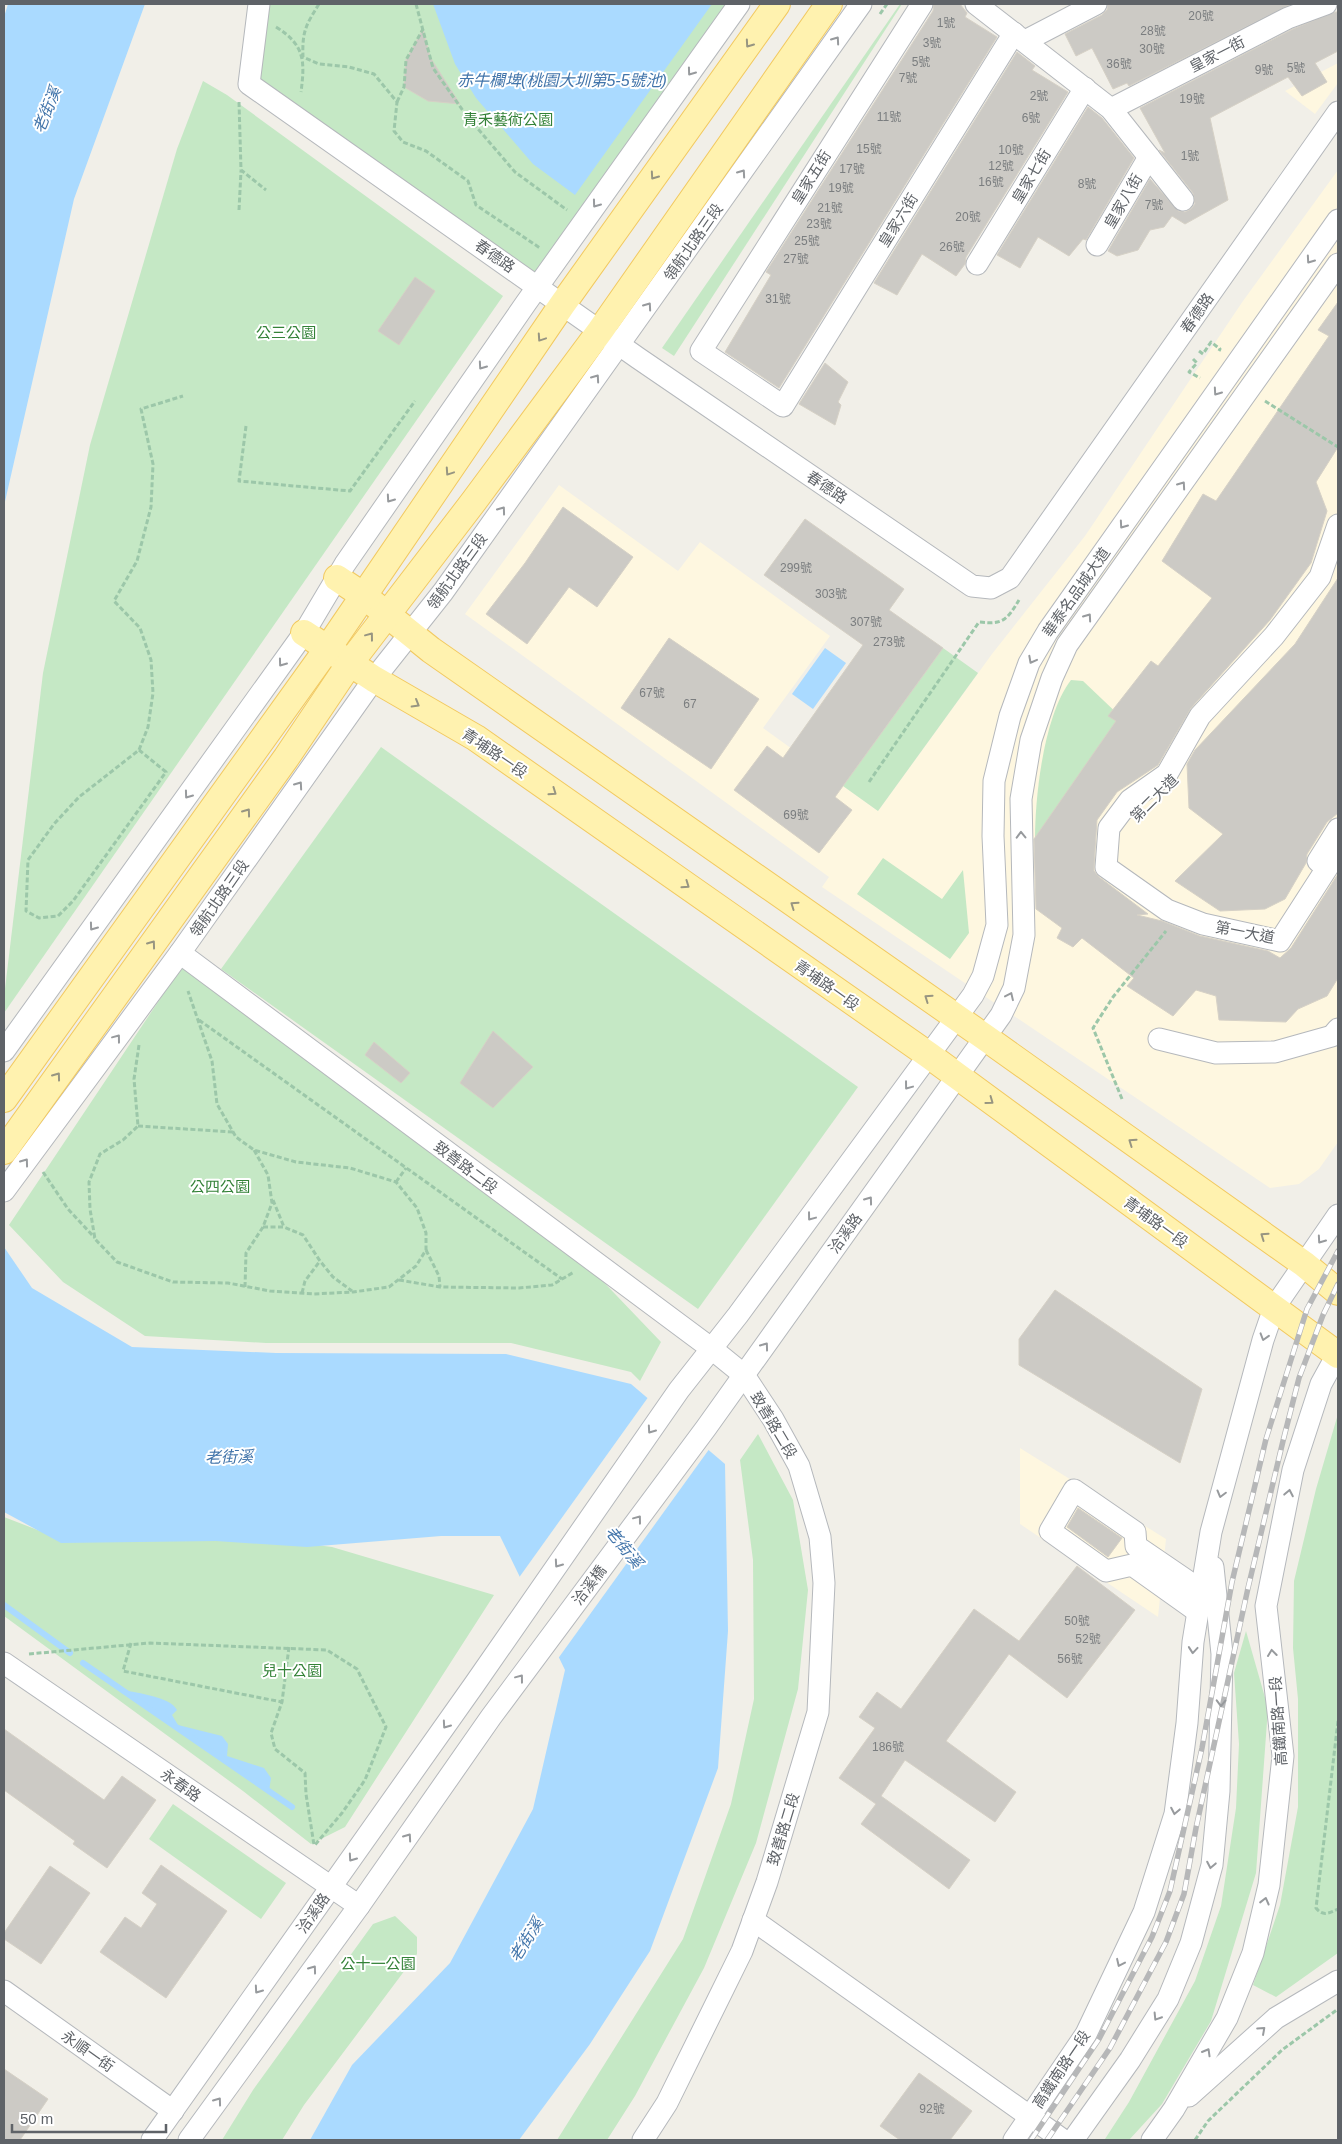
<svg xmlns="http://www.w3.org/2000/svg" width="1342" height="2144" viewBox="0 0 1342 2144" font-family="Arial,'Noto Sans TC',sans-serif">
  <style>
    .commercial { fill: #fef7e0 }
    .green { fill: #c5e8c5 }
    .water { fill: #aadaff }
    .pier { fill: #f1efe8 }
    .lines { fill: none; stroke-linecap: round; stroke-linejoin: round }
    .stream { stroke: #aadaff; stroke-width: 6 }
    .building { fill: #cccac5; stroke: #d6d1c6 }
    .minor-casing { stroke: #b5b8bc; stroke-width: 23 }
    .major-casing { stroke: #f2c960; stroke-width: 28 }
    .path { stroke: #9cc7a9; stroke-width: 3; stroke-dasharray: 5 2.5; stroke-linecap: butt }
    .minor { stroke: #fff; stroke-width: 21 }
    .major { stroke: #fff2af; stroke-width: 26 }
    .rail-casing { stroke: #b6b7b8; stroke-width: 5.5 }
    .rail { stroke: #fff; stroke-width: 4; stroke-dasharray: 11; stroke-linecap: butt }
    .oneway { stroke: #979a9d }
    .oneway2 { stroke: #979581 }
    .labels { text-anchor: middle; dominant-baseline: central; stroke-width: 4; stroke-linejoin: round; paint-order: stroke }
    .number-label { font-size: 12px; fill: #7a7d7f }
    .street-label { font-size: 15px; fill: #5f6368; stroke: #fff }
    .park-label { font-size: 15px; fill: #348238; stroke: #fff }
    .water-label { font-size: 16px; font-style: italic; fill: #4174aa; stroke: #fff }
  </style>
  <rect width="100%" height="100%" fill="#f1efe8"/>
  <g class="commercial">
    <path d="M1338,63V83L1315,114L1285,91Z"/>
    <path d="M1338,170V1142L1319,1169L1299,1184L1270,1188L822,887L829,877L465,614L559,485L678,571L700,542L830,636L763,728L878,811L992,654L1085,536L1243,301Z"/>
    <path d="M1020,1448L1166,1539L1158,1617L1020,1524Z"/>
  </g>
  <g class="green">
    <path d="M263,4H731L533,279L254,83Z"/>
    <path d="M900,4H902L674,356L662,348Z"/>
    <path d="M203,81L227,95L503,296L4,1013V997L43,673L90,445L177,149Z"/>
    <path d="M943,648L978,673L878,811L843,786Z"/>
    <path d="M1071,680L1083,681L1123,719L1035,839C1035,795 1044,715 1071,680Z"/>
    <path d="M381,747L858,1087L698,1309L221,969Z"/>
    <path d="M883,858L942,899L963,870L969,933L950,959L857,894Z"/>
    <path d="M182,966L594,1272L661,1342L640,1381L631,1372L511,1343H266L145,1336L63,1282L9,1225Z"/>
    <path d="M1338,1414V1953L1276,1997L1253,1985L1280,1905L1298,1807V1699L1293,1648L1294,1581L1316,1489Z"/>
    <path d="M758,1434L793,1500L808,1590L798,1689L756,1843L704,1968L635,2096L607,2140H557L683,1939L731,1804L754,1699L753,1560L740,1460Z"/>
    <path d="M4,1517L61,1539L262,1538L332,1547L494,1595L345,1827L311,1844L243,1791L4,1616Z"/>
    <path d="M1246,1631L1268,1708L1256,1873L1211,2021L1162,2104L1129,2140H1106L1105,2139L1129,2102L1195,1981L1221,1906L1236,1808L1239,1744L1234,1673Z"/>
    <path d="M173,1804L286,1883L261,1919L149,1839Z"/>
    <path d="M395,1916L417,1937V1954L304,2105L282,2140H222L253,2090L373,1924Z"/>
  </g>
  <g class="water">
    <path d="M8,4H145L74,199L4,506V17Z"/>
    <path d="M433,4H712L575,195L533,164L476,98L455,64Z"/>
    <path d="M825,648L846,663L813,709L792,694Z"/>
    <path d="M4,1247L32,1288L132,1347L276,1353L506,1354L631,1384L725,1464L728,1631L718,1768L650,1951L590,2044L519,2140H310L352,2065L450,1963L533,1809L565,1670L500,1536H441L307,1547L216,1541L61,1543L4,1512Z"/>
    <path d="M123,1690C137,1693 171,1697 177,1710L172,1715L178,1725L222,1736L228,1744L227,1756L264,1768L271,1778L269,1791Z"/>
  </g>
  <path class="pier" d="M649,1396L710,1448L557,1660L518,1579Z"/>
  <g class="lines">
    <g class="stream">
      <path d="M4,1605L70,1653"/>
      <path d="M83,1663L292,1807"/>
    </g>
  </g>
  <g class="building">
    <path d="M934,4H960L967,13L965,17L997,37L779,388L725,352L771,275L766,272L933,11Z"/>
    <path d="M1108,4H1291L1129,86L1127,83L1113,89L1092,48L1076,56L1065,34L1102,15L1107,10Z"/>
    <path d="M1335,12H1338V51L1315,63L1327,82L1302,96L1288,77L1210,118L1228,200L1185,224L1172,216L1164,227L1150,230L1138,250L1117,256L1108,251L1150,179L1178,211L1185,212L1191,209L1195,204L1193,193L1159,150L1165,153L1140,108L1293,29Z"/>
    <path d="M423,29L430,57L460,104L428,101L404,87L406,60Z"/>
    <path d="M1017,52L1035,66L1032,70L1068,92L966,257L965,264L956,276L922,254L897,295L874,283Z"/>
    <path d="M1088,107L1102,118L1134,158L1086,240L1083,239L1069,256L1038,237L1020,268L997,255Z"/>
    <path d="M415,277L435,291L399,345L378,331Z"/>
    <path d="M1338,302V447L1316,482L1327,511L1311,563L1270,620L1191,708L1158,765L1117,792L1097,820L1094,866V871L1099,877L1148,914L1137,915L1162,921L1200,936L1268,951L1280,958L1291,948L1338,874V978L1327,996L1298,1009L1286,1022L1219,1020L1216,996L1196,990L1173,1016L1127,986L1134,978L1082,938L1073,947L1057,938L1062,928L1036,909L1034,839L1116,721L1108,716L1151,661L1158,666L1212,598L1162,561L1203,494L1216,501L1329,336L1318,330Z"/>
    <path d="M825,363L848,382L838,402L841,405L835,425L799,404Z"/>
    <path d="M563,507L633,557L597,607L569,587L527,644L486,614L525,563Z"/>
    <path d="M805,519L904,589L889,610L943,648L835,797L852,810L819,853L734,790L767,746L783,758L863,645L764,575Z"/>
    <path d="M1338,578V813L1327,822L1307,854L1306,863L1285,899L1265,909L1220,911L1175,881L1223,834L1189,808L1187,764L1195,750L1295,644Z"/>
    <path d="M669,638L759,699L711,769L621,708Z"/>
    <path d="M493,1031L533,1067L493,1108L460,1083Z"/>
    <path d="M374,1042L410,1073L401,1083L365,1055Z"/>
    <path d="M1055,1290L1202,1389L1180,1463L1019,1365V1339Z"/>
    <path d="M1078,1508L1122,1538L1108,1557L1067,1527Z"/>
    <path d="M1077,1566L1135,1610L1067,1698L1009,1654L946,1741L1016,1792L995,1822L905,1760L881,1796L970,1860L949,1889L861,1824L876,1804L839,1778L875,1728L859,1717L877,1692L901,1709L974,1609L1019,1641Z"/>
    <path d="M4,1729L104,1800L122,1776L156,1800L107,1868L73,1844L75,1841L4,1790Z"/>
    <path d="M161,1865L227,1911L166,1998L100,1952L125,1917L141,1928L157,1904L142,1893Z"/>
    <path d="M50,1866L90,1893L41,1964L4,1939V1933Z"/>
    <path d="M4,2069L48,2099L20,2140H4Z"/>
    <path d="M919,2073L972,2111L950,2140H900L880,2126Z"/>
  </g>
  <g class="lines">
    <g class="minor-casing">
      <g id="minor">
        <path d="M259,4L249,84L638,358L972,586L991,588L1010,578L1338,112"/>
        <path d="M922,4L701,351L783,406L1014,33"/>
        <path d="M976,4L1111,109L1183,200"/>
        <path d="M1025,41L1096,4"/>
        <path d="M1111,109L1288,18L1326,4"/>
        <path d="M1097,245L1149,157"/>
        <path d="M977,264L1085,88"/>
        <path d="M1338,525L1320,577L1274,636L1200,716L1167,774L1130,800L1109,828L1106,867L1167,910L1203,924L1280,941L1338,851"/>
        <path d="M1318,861L1338,829"/>
        <path d="M180,953L712,1349L744,1375L773,1419L799,1466L820,1537L824,1583L818,1712L767,1882L742,1951L667,2103L643,2140"/>
        <path d="M1159,1039L1216,1053L1275,1052L1332,1036L1338,1029"/>
        <path d="M4,1051L304,633L345,564L526,303L739,4"/>
        <path d="M4,1191L180,953L374,679L443,592L861,4"/>
        <path d="M1198,1612L1132,1565L1106,1571L1050,1531L1074,1490L1135,1532L1136,1546L1202,1591"/>
        <path d="M4,1663L359,1906"/>
        <path d="M753,1920L1063,2140"/>
        <path d="M4,1991L173,2111"/>
        <path d="M1189,2096L1276,2018L1338,1981"/>
        <path d="M152,2140L474,1685L679,1390L738,1315L973,995L983,976L997,925L993,836L994,781L1010,716L1029,663L1048,631L1338,220"/>
        <path d="M189,2140L359,1906L491,1717L706,1428L1001,1015L1014,988L1024,935L1021,799L1031,740L1052,678L1067,645L1338,264"/>
        <path d="M1014,2140L1086,2034L1144,1912L1175,1814L1187,1723L1193,1642L1211,1532L1263,1340L1274,1308L1338,1215"/>
        <path d="M1073,2140L1130,2060L1168,1999L1191,1943L1212,1865L1219,1791L1222,1654L1213,1567"/>
        <path d="M1152,2140L1174,2109L1227,2018L1253,1953L1269,1885L1283,1756L1266,1606L1293,1470L1321,1384L1338,1353"/>
      </g>
    </g>
    <g class="major-casing">
      <g id="major">
        <path d="M337,578L364,596L431,650L986,1038L1304,1264L1338,1292"/>
        <path d="M304,633L374,679L476,738L930,1056L1338,1355"/>
        <path d="M4,1099L328,648L562,305L777,4"/>
        <path d="M4,1151L286,758L350,663L474,501L600,331L829,4"/>
      </g>
    </g>
    <g class="path">
      <path d="M319,4C306,25 302,31 303,57L319,64L349,67L374,74L397,102L394,131L403,142L426,151L468,181L476,205L540,248"/>
      <path d="M416,4L433,68L466,115L515,172L567,210"/>
      <path d="M880,14L887,4"/>
      <path d="M276,27C305,45 305,61 301,92"/>
      <path d="M239,102L241,170L266,190"/>
      <path d="M397,102L404,87L406,60L423,29"/>
      <path d="M239,210L241,171"/>
      <path d="M1199,351L1203,354L1211,342L1220,349L1219,351"/>
      <path d="M1193,359L1197,363L1189,372L1200,378"/>
      <path d="M1265,401L1338,447"/>
      <path d="M246,426L239,481L350,491L415,401"/>
      <path d="M139,750L166,772L73,901L58,916L39,918L26,911L28,860L54,824L79,797L139,750L148,727L153,693L151,660L140,628L114,601L137,561L151,507L153,464L141,409L183,396"/>
      <path d="M869,782L979,622C1003,625 1007,620 1019,600"/>
      <path d="M199,1020L562,1279"/>
      <path d="M139,1045L134,1079L138,1126L123,1140L100,1154L89,1182L90,1209L95,1239L117,1262L173,1282L228,1283L270,1291L314,1294L353,1292L389,1287L416,1266L426,1250V1233L417,1208L396,1182L350,1168L296,1162L254,1150L236,1137L217,1104L212,1061L188,991"/>
      <path d="M1122,1099L1093,1028L1113,997L1166,931"/>
      <path d="M138,1126L233,1132"/>
      <path d="M43,1172L68,1209L95,1238"/>
      <path d="M396,1182L406,1168"/>
      <path d="M273,1200L284,1227"/>
      <path d="M263,1227H284L303,1235L320,1261L333,1277L352,1291"/>
      <path d="M426,1250L439,1276L440,1287"/>
      <path d="M399,1280L440,1287L519,1288L552,1285L574,1272"/>
      <path d="M245,1287L246,1253L263,1227L272,1203L268,1175L254,1150"/>
      <path d="M302,1293L305,1281L320,1261"/>
      <path d="M131,1643L123,1671L282,1702"/>
      <path d="M289,1647L282,1702L271,1733L275,1749L305,1773L306,1794L314,1845"/>
      <path d="M29,1654L150,1643L327,1650L357,1669L386,1727L365,1780L342,1813L314,1846"/>
      <path d="M1338,1721L1316,1908C1323,1917 1329,1913 1338,1909"/>
      <path d="M1195,2140L1208,2121L1282,2050L1338,2009"/>
    </g>
    <use href="#minor" class="minor"/>
    <use href="#major" class="major"/>
    <g class="rail-casing">
      <g id="rail">
        <path d="M1031,2140L1099,2039L1152,1937L1170,1891L1202,1748L1232,1582L1266,1439L1307,1309L1338,1251"/>
        <path d="M1047,2140L1110,2048L1166,1942L1184,1894L1196,1828L1248,1588L1283,1441L1299,1378L1323,1315L1338,1284"/>
      </g>
    </g>
    <use href="#rail" class="rail"/>
  </g>
  <defs><path id="oneway-chevron" d="M-2-3.5L2.5 0L-2 3.5" fill="none" stroke-width="1.6" stroke-linecap="round" stroke-linejoin="round" transform="scale(1.25)"/></defs>
  <g class="oneway">
    <use href="#oneway-chevron" transform="translate(836 40) rotate(-55)"/>
    <use href="#oneway-chevron" transform="translate(691 72) rotate(126)"/>
    <use href="#oneway-chevron" transform="translate(742 173) rotate(-55)"/>
    <use href="#oneway-chevron" transform="translate(596 204) rotate(126)"/>
    <use href="#oneway-chevron" transform="translate(1310 260) rotate(125)"/>
    <use href="#oneway-chevron" transform="translate(648 306) rotate(-55)"/>
    <use href="#oneway-chevron" transform="translate(482 366) rotate(125)"/>
    <use href="#oneway-chevron" transform="translate(596 378) rotate(-55)"/>
    <use href="#oneway-chevron" transform="translate(1217 392) rotate(125)"/>
    <use href="#oneway-chevron" transform="translate(1182 485) rotate(-55)"/>
    <use href="#oneway-chevron" transform="translate(390 499) rotate(125)"/>
    <use href="#oneway-chevron" transform="translate(502 510) rotate(-54)"/>
    <use href="#oneway-chevron" transform="translate(1123 525) rotate(125)"/>
    <use href="#oneway-chevron" transform="translate(1088 617) rotate(-55)"/>
    <use href="#oneway-chevron" transform="translate(1032 660) rotate(118)"/>
    <use href="#oneway-chevron" transform="translate(282 663) rotate(126)"/>
    <use href="#oneway-chevron" transform="translate(299 785) rotate(-55)"/>
    <use href="#oneway-chevron" transform="translate(188 795) rotate(126)"/>
    <use href="#oneway-chevron" transform="translate(1021 835) rotate(-91)"/>
    <use href="#oneway-chevron" transform="translate(93 927) rotate(126)"/>
    <use href="#oneway-chevron" transform="translate(1010 996) rotate(-65)"/>
    <use href="#oneway-chevron" transform="translate(117 1038) rotate(-53)"/>
    <use href="#oneway-chevron" transform="translate(908 1086) rotate(127)"/>
    <use href="#oneway-chevron" transform="translate(25 1162) rotate(-54)"/>
    <use href="#oneway-chevron" transform="translate(869 1200) rotate(-54)"/>
    <use href="#oneway-chevron" transform="translate(811 1217) rotate(127)"/>
    <use href="#oneway-chevron" transform="translate(1321 1240) rotate(125)"/>
    <use href="#oneway-chevron" transform="translate(1264 1337) rotate(107)"/>
    <use href="#oneway-chevron" transform="translate(765 1346) rotate(-54)"/>
    <use href="#oneway-chevron" transform="translate(651 1430) rotate(125)"/>
    <use href="#oneway-chevron" transform="translate(1289 1493) rotate(-79)"/>
    <use href="#oneway-chevron" transform="translate(1221 1494) rotate(105)"/>
    <use href="#oneway-chevron" transform="translate(638 1519) rotate(-53)"/>
    <use href="#oneway-chevron" transform="translate(558 1564) rotate(125)"/>
    <use href="#oneway-chevron" transform="translate(1193 1650) rotate(95)"/>
    <use href="#oneway-chevron" transform="translate(1272 1653) rotate(-97)"/>
    <use href="#oneway-chevron" transform="translate(520 1678) rotate(-53)"/>
    <use href="#oneway-chevron" transform="translate(1221 1703) rotate(91)"/>
    <use href="#oneway-chevron" transform="translate(446 1725) rotate(125)"/>
    <use href="#oneway-chevron" transform="translate(1175 1811) rotate(101)"/>
    <use href="#oneway-chevron" transform="translate(408 1837) rotate(-55)"/>
    <use href="#oneway-chevron" transform="translate(352 1858) rotate(125)"/>
    <use href="#oneway-chevron" transform="translate(1211 1865) rotate(101)"/>
    <use href="#oneway-chevron" transform="translate(1265 1901) rotate(-76)"/>
    <use href="#oneway-chevron" transform="translate(1120 1963) rotate(115)"/>
    <use href="#oneway-chevron" transform="translate(313 1969) rotate(-54)"/>
    <use href="#oneway-chevron" transform="translate(258 1990) rotate(125)"/>
    <use href="#oneway-chevron" transform="translate(1157 2017) rotate(122)"/>
    <use href="#oneway-chevron" transform="translate(1262 2030) rotate(-42)"/>
    <use href="#oneway-chevron" transform="translate(1207 2052) rotate(-60)"/>
    <use href="#oneway-chevron" transform="translate(218 2101) rotate(-54)"/>
  </g>
  <g class="oneway2">
    <use href="#oneway-chevron" transform="translate(749 44) rotate(125)"/>
    <use href="#oneway-chevron" transform="translate(654 176) rotate(125)"/>
    <use href="#oneway-chevron" transform="translate(541 338) rotate(124)"/>
    <use href="#oneway-chevron" transform="translate(449 472) rotate(124)"/>
    <use href="#oneway-chevron" transform="translate(370 636) rotate(-53)"/>
    <use href="#oneway-chevron" transform="translate(416 704) rotate(30)"/>
    <use href="#oneway-chevron" transform="translate(553 792) rotate(35)"/>
    <use href="#oneway-chevron" transform="translate(247 812) rotate(-54)"/>
    <use href="#oneway-chevron" transform="translate(686 885) rotate(35)"/>
    <use href="#oneway-chevron" transform="translate(794 905) rotate(-145)"/>
    <use href="#oneway-chevron" transform="translate(152 944) rotate(-54)"/>
    <use href="#oneway-chevron" transform="translate(928 998) rotate(-145)"/>
    <use href="#oneway-chevron" transform="translate(57 1076) rotate(-54)"/>
    <use href="#oneway-chevron" transform="translate(990 1101) rotate(36)"/>
    <use href="#oneway-chevron" transform="translate(1132 1142) rotate(-145)"/>
    <use href="#oneway-chevron" transform="translate(1264 1236) rotate(-145)"/>
  </g>
  <g class="labels">
    <g class="number-label">
      <text x="1201" y="16">20號</text>
      <text x="946" y="23">1號</text>
      <text x="1153" y="31">28號</text>
      <text x="932" y="43">3號</text>
      <text x="1152" y="49">30號</text>
      <text x="921" y="62">5號</text>
      <text x="1119" y="64">36號</text>
      <text x="1296" y="68">5號</text>
      <text x="1264" y="70">9號</text>
      <text x="908" y="78">7號</text>
      <text x="1039" y="96">2號</text>
      <text x="1192" y="99">19號</text>
      <text x="889" y="117">11號</text>
      <text x="1031" y="118">6號</text>
      <text x="869" y="149">15號</text>
      <text x="1011" y="150">10號</text>
      <text x="1190" y="156">1號</text>
      <text x="1001" y="166">12號</text>
      <text x="852" y="169">17號</text>
      <text x="991" y="182">16號</text>
      <text x="1087" y="184">8號</text>
      <text x="841" y="188">19號</text>
      <text x="1154" y="205">7號</text>
      <text x="830" y="208">21號</text>
      <text x="968" y="217">20號</text>
      <text x="819" y="224">23號</text>
      <text x="807" y="241">25號</text>
      <text x="952" y="247">26號</text>
      <text x="796" y="259">27號</text>
      <text x="778" y="299">31號</text>
      <text x="796" y="568">299號</text>
      <text x="831" y="594">303號</text>
      <text x="866" y="622">307號</text>
      <text x="889" y="642">273號</text>
      <text x="652" y="693">67號</text>
      <text x="690" y="704">67</text>
      <text x="796" y="815">69號</text>
      <text x="1077" y="1621">50號</text>
      <text x="1088" y="1639">52號</text>
      <text x="1070" y="1659">56號</text>
      <text x="888" y="1747">186號</text>
      <text x="932" y="2109">92號</text>
    </g>
    <g class="street-label">
      <text transform="translate(1217 54) rotate(-27)">皇家一街</text>
      <text transform="translate(1031 176) rotate(-59)">皇家七街</text>
      <text transform="translate(811 177) rotate(-58)">皇家五街</text>
      <text transform="translate(1123 201) rotate(-60)">皇家八街</text>
      <text transform="translate(898 220) rotate(-58)">皇家六街</text>
      <text transform="translate(693 242) rotate(-55)">領航北路三段</text>
      <text transform="translate(495 256) rotate(35)">春德路</text>
      <text transform="translate(1197 313) rotate(-55)">春德路</text>
      <text transform="translate(827 487) rotate(34)">春德路</text>
      <text transform="translate(457 571) rotate(-54)">領航北路三段</text>
      <text transform="translate(1076 592) rotate(-55)">華泰名品城大道</text>
      <text transform="translate(495 753) rotate(34)">青埔路一段</text>
      <text transform="translate(1154 798) rotate(-45)">第二大道</text>
      <text transform="translate(219 898) rotate(-55)">領航北路三段</text>
      <text transform="translate(1245 932) rotate(11)">第一大道</text>
      <text transform="translate(827 985) rotate(35)">青埔路一段</text>
      <text transform="translate(466 1167) rotate(37)">致善路二段</text>
      <text transform="translate(1156 1222) rotate(36)">青埔路一段</text>
      <text transform="translate(845 1233) rotate(-54)">洽溪路</text>
      <text transform="translate(774 1425) rotate(59)">致善路二段</text>
      <text transform="translate(589 1585) rotate(-53)">洽溪橋</text>
      <text transform="translate(1278 1721) rotate(-94)">高鐵南路一段</text>
      <text transform="translate(181 1785) rotate(35)">永春路</text>
      <text transform="translate(783 1829) rotate(-73)">致善路二段</text>
      <text transform="translate(313 1913) rotate(-55)">洽溪路</text>
      <text transform="translate(88 2051) rotate(35)">永順一街</text>
      <text transform="translate(1061 2069) rotate(-56)">高鐵南路一段</text>
    </g>
    <g class="park-label">
      <text x="508" y="119">青禾藝術公園</text>
      <text x="286" y="332">公三公園</text>
      <text x="220" y="1186">公四公園</text>
      <text x="292" y="1670">兒十公園</text>
      <text x="378" y="1963">公十一公園</text>
    </g>
    <g class="water-label">
      <text x="562" y="80">赤牛欄埤(桃園大圳第5-5號池)</text>
      <text transform="translate(47 110) rotate(-68)">老街溪</text>
      <text transform="translate(229 1457) rotate(-1)">老街溪</text>
      <text transform="translate(624 1547) rotate(51)">老街溪</text>
      <text transform="translate(526 1940) rotate(-58)">老街溪</text>
    </g>
  </g>
  <rect width="1342" height="2144" fill="none" stroke="#5f6368" stroke-width="10"/>
  <path d="M12 2124v8h154v-8" fill="none" stroke="#5f6368" stroke-width="2.5"/>
  <text x="20" y="2124" font-size="15" fill="#5f6368" stroke="#ffffff" stroke-width="4" paint-order="stroke">50 m</text>
</svg>
